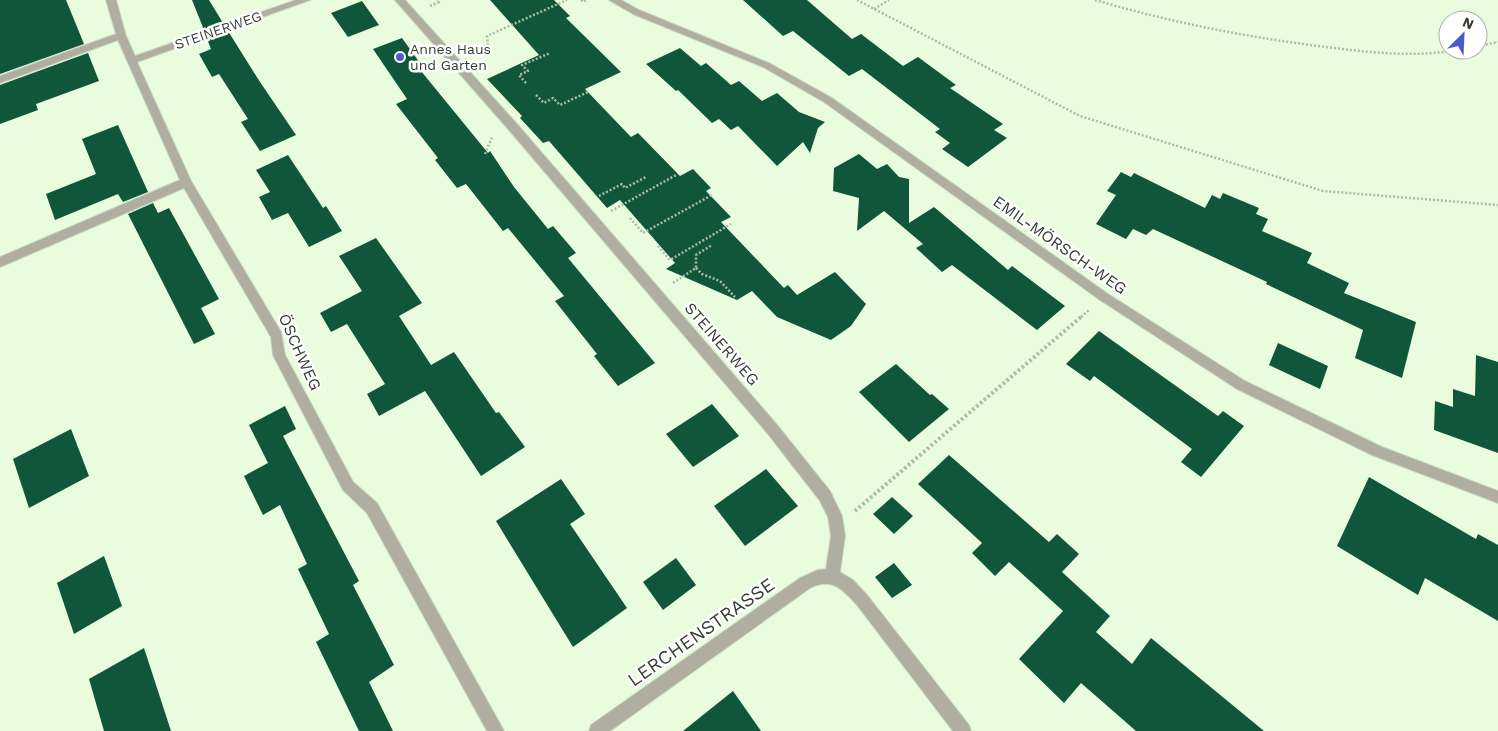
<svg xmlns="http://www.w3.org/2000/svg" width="1498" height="731" viewBox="0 0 1498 731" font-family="'Work Sans',sans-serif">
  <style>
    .building { fill: #10563b }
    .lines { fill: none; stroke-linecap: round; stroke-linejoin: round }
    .street-casing { stroke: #c8d9bf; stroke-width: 2 }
    .path-far1 { stroke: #adbca4; stroke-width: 2.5; stroke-dasharray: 2 2; stroke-linecap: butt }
    .path { stroke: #adbca4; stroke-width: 4; stroke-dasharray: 2.5 2.5; stroke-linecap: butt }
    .street { fill: #afaea0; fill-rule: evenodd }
    .poi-dot { fill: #4c59ce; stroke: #fff; stroke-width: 2 }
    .labels { text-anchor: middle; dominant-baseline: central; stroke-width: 5; stroke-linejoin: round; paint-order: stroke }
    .far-street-label { font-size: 14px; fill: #343c30; stroke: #fff }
    .far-poi-label { font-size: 14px; fill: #343c30; stroke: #fff; text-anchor: start }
    .street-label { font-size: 16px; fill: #343c30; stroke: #fff }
    .near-street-label { font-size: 19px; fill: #343c30; stroke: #fff }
  </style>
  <rect width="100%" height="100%" fill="#e9fcde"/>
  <g class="building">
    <path d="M0,0H66L84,44L0,74Z"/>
    <path d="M192,0H209L223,23L204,30Z"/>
    <path d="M490,0H554L570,16L566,18L621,72L585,89L631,137L638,133L680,176L693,169L711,188L706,191L731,217L721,222L784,288L788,285L797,295L835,272L866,304L851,326L831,340L777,317L752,291L737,300L666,269L675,263L620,200L607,208L549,141L543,143L520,118L522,116L487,79L539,55Z"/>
    <path d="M743,0H807L852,39L861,34L903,66L918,57L956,85L950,88L1003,124L994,130L1007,138L968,167L942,149L950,143L935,132L940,129L862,69L849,76L793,31L783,36Z"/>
    <path d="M362,1L379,25L348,37L331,13Z"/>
    <path d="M228,31L260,82L296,135L260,151L241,122L248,119L219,74L212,77L199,54L211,49L207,39Z"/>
    <path d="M402,38L425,70L421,71L488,153L490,151L514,187L548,229L553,226L576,253L568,258L655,363L618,386L594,356L597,354L555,301L564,296L508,228L503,231L466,184L457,188L435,160L438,158L396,104L407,99L373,49Z"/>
    <path d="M680,48L701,66L706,63L731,85L739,81L762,101L777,93L799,112L825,122L818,128L810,153L803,142L777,166L738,126L731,130L719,119L712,123L678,90L676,91L646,64Z"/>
    <path d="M88,53L99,81L36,104L38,110L0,124V85Z"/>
    <path d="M118,125L148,192L123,202L118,194L55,220L46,194L96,174L82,139Z"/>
    <path d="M859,154L877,169L887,164L899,177L909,179V223L934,207L1008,270L1012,266L1065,306L1037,330L952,265L942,272L916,248L923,244L884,211L857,231L859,198L833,191L834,168Z"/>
    <path d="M288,155L323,208L326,206L342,231L309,247L288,213L272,220L259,197L270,192L256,170Z"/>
    <path d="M1121,172L1131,177L1134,173L1205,208L1212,195L1220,199L1223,193L1259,208L1256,214L1268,219L1262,231L1312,253L1307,263L1349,283L1344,293L1416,322L1402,378L1355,358L1363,330L1266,284L1267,282L1153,229L1146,235L1133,229L1126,239L1096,224L1116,195L1107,191Z"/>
    <path d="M153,203L158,213L169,208L219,299L201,308L215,334L194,344L128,214Z"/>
    <path d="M376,238L422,303L399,316L431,365L454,352L496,413L499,412L525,447L481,476L425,391L379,416L367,394L385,384L347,324L331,332L320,313L362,291L339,256Z"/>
    <path d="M1099,331L1218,416L1223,411L1244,426L1201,477L1181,462L1192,449L1094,376L1090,381L1066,364Z"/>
    <path d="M1278,343L1328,366L1320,389L1269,365Z"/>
    <path d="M1476,355L1498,362V453L1434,430L1435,401L1453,407V389L1475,396Z"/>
    <path d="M896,364L930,395L932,394L949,409L909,442L859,392Z"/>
    <path d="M712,404L739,436L693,467L666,434Z"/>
    <path d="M285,406L296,429L283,436L359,581L353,585L394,665L369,682L393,731H359L316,642L329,634L298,569L307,564L280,505L263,515L244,476L268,463L249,425Z"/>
    <path d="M71,429L89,476L29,508L13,459Z"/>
    <path d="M949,455L1049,542L1057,534L1079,554L1062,572L1110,616L1096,632L1132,664L1151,638L1264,731H1136L1081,683L1064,703L1019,659L1063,611L1009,562L995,576L972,553L982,543L918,484Z"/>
    <path d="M766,469L798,506L745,546L714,506Z"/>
    <path d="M1369,477L1476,539L1478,534L1498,545V621L1425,578L1418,595L1337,546Z"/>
    <path d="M561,479L585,514L570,524L627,608L573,647L496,521Z"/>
    <path d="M892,497L913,516L894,534L873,514Z"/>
    <path d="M104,556L122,606L74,634L57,583Z"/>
    <path d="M676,558L696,585L663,610L643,582Z"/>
    <path d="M894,563L912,585L892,598L875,577Z"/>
    <path d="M144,648L171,731H104L89,679Z"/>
    <path d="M733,691L761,731H683Z"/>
  </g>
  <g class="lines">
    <g class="street-casing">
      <g id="street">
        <path d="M106,0H116L126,36L135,56L296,0H310L137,62L191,181L281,332L285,355L353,482L377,503L504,731H487L367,513L343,490L273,355L271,337L184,188L0,267V257L180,180L118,40L0,83V76L116,34Z"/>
        <path d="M395,0H405L517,124L778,426L830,491L842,516L845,536L840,572L853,580L867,595L969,725L971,731H953L857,605C842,589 833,577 810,588L610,731H589L591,725L800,578L818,570L826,569L831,536L828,517L820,501L768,434L509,130Z"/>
        <path d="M609,0H621L639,10L769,63L832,98L1108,294L1245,381L1382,447L1498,491V503L1372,455L1237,389L1100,300L824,102L763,67L633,14Z"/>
      </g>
    </g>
    <g class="path-far1">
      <path d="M581,0L584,2L586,0"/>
      <path d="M857,0L1080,116L1323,191L1498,205"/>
      <path d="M1095,0C1170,22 1241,36 1318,46C1366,52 1410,58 1458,50"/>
      <path d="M430,6L439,2L437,0"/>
      <path d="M874,9L889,0"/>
      <path d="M1478,46L1498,42"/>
      <path d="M472,51L488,44L487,36L567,0"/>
      <path d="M526,83L519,75L528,71L522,65L550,53"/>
      <path d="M536,95L544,103L553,98L560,105L588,92"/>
      <path d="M485,154L492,137"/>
      <path d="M599,196L622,184L625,188L646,177"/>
      <path d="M611,211L678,174"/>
      <path d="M630,218L643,233L712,195"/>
      <path d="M658,246L670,260L731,224"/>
      <path d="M696,268L702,274L720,281L735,297"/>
      <path d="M673,283L696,268V255L712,245"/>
      <path d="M1081,317L1089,310"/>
    </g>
    <path class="path" d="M855,511L1082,316"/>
    <use href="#street" class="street"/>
  </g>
  <circle class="poi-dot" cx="400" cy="57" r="5"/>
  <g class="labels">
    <g class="far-street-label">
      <text transform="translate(218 30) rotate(-19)">STEINERWEG</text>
    </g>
    <g class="far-poi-label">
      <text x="410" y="49">Annes Haus<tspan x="410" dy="16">und Garten</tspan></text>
    </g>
    <g class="street-label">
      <text transform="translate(1060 245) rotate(35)">EMIL-MÖRSCH-WEG</text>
      <text transform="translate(722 344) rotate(49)">STEINERWEG</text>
      <text transform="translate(300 352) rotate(66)">ÖSCHWEG</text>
    </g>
    <g class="near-street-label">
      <text transform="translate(701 632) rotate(-35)">LERCHENSTRASSE</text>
    </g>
  </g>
  <g transform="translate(1463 35) rotate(24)"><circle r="24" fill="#ffffff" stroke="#aeb1ac"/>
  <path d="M0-4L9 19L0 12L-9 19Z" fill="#4c59ce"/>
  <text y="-8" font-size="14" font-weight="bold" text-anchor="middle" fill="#343c30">N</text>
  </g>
</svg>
